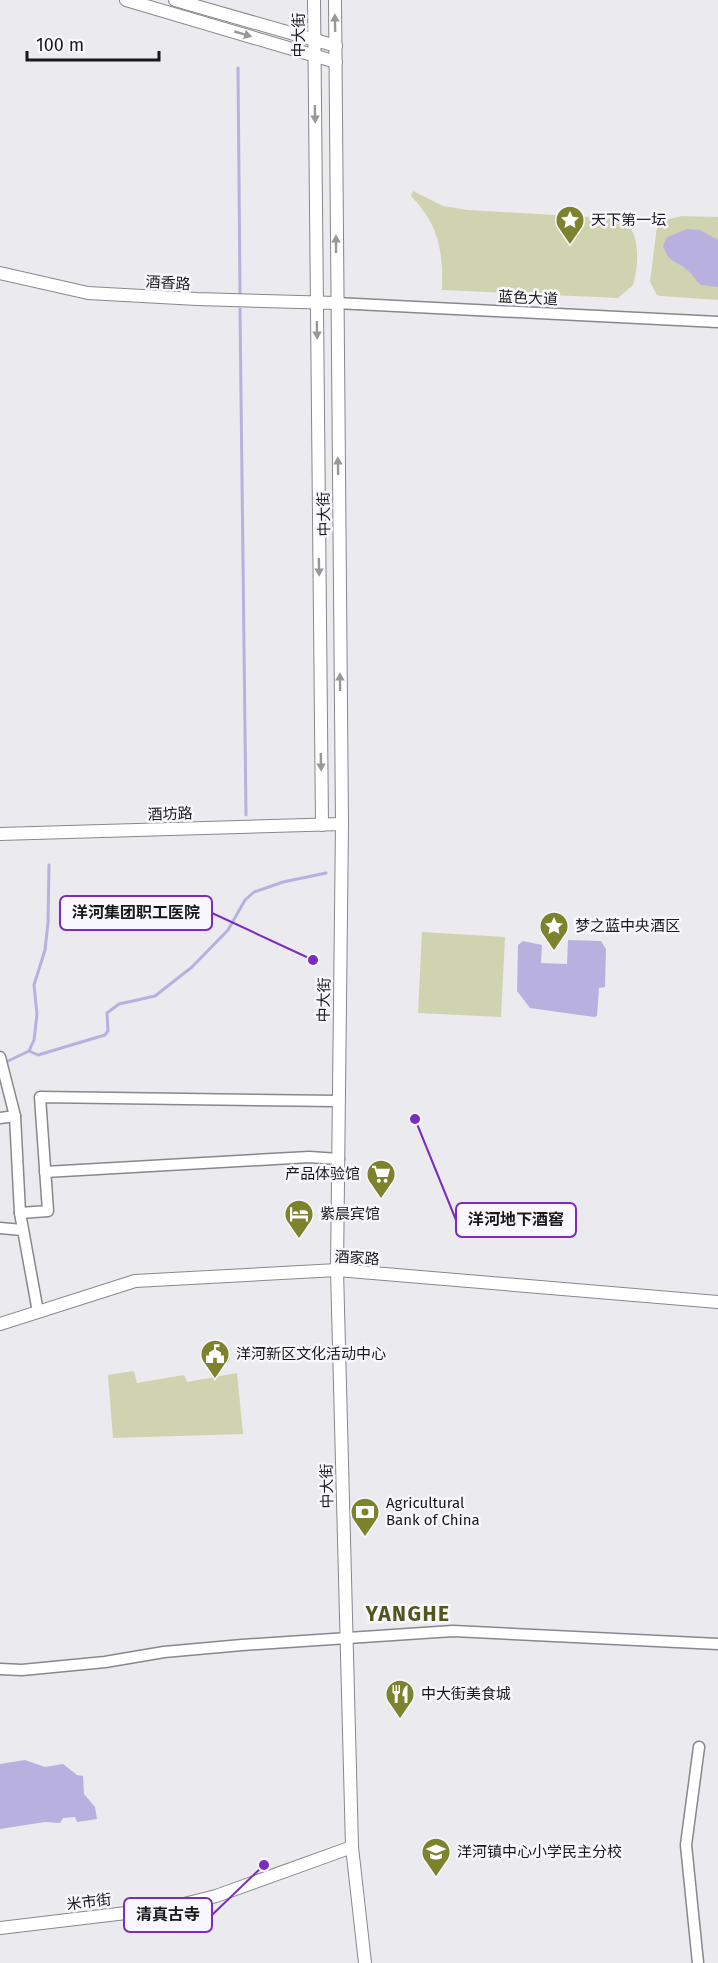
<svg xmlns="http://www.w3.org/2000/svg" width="718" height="1963" viewBox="0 0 718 1963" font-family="'Fira Sans','Noto Sans SC',sans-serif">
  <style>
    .green { fill: #cfd3b0 }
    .water { fill: #b8b1df }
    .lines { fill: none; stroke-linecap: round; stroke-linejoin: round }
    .stream { stroke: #b8b1df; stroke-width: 3 }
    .minor-casing { stroke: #88888c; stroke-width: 13 }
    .tertiary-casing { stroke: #88888c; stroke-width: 14 }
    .minor { stroke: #fff; stroke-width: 10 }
    .tertiary { stroke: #fff; stroke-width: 12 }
    .oneway { fill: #989898 }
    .labels { text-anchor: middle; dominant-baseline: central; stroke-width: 5; stroke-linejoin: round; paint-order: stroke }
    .street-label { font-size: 15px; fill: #19191a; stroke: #f8f7fd }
    .poi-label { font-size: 15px; fill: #19191a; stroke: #f8f7fd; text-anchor: start }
    .district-label { font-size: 21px; font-weight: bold; letter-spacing: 1.5px; fill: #52561c; stroke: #f8f7fd }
    .leader { fill: none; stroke: #7b2cbf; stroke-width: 2 }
    .callout-dot { fill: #7b2cbf; stroke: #f8f7fd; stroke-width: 2 }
    .callout { fill: #f8f7fd; stroke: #7b2cbf; stroke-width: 2 }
    .callout-label { font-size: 16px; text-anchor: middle; font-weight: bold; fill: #19191a }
  </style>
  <rect width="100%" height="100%" fill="#ebeaef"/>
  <g class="green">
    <path d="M413,191L443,206L468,210L622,219C641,231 639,265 633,285L618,298L442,290C443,250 439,225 411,196Z"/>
    <path d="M682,216L718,217V300L661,296L657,295L650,282L657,226L661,221Z"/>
    <path d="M422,932L505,937L501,1017L418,1013Z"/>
    <path d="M134,1371L137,1383L184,1375L187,1382L237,1373L243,1434L113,1438L108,1375Z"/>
  </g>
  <g class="water">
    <path d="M687,229L700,230L718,240V287L701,285C696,281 693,274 687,270C675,259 670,265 663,246L667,237Z"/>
    <path d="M568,940L601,941L606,949L605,987L599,988L597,1016L594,1017L530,1008L517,991L518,945L523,941L542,945L541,963L567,964Z"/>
    <circle cx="221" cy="1357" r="9"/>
    <path d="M25,1760L45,1767L63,1764L77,1775L83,1776L84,1794L95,1807L97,1819L77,1822L75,1817L63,1818L60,1823L45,1822L0,1829V1764Z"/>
  </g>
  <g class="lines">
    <g class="stream">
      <path d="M238,68L240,293"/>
      <path d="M240,309L246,815"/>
      <path d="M29,1051L38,1055L105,1035L108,1031L107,1013L119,1004L155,996L192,967L228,930L245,900L254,892L283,882L326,873"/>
      <path d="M4,1063L29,1051L34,1040L37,1014L34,985L45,950L48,923L49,865"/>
    </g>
    <g class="minor-casing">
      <g id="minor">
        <path d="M336,303L718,322"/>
        <path d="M0,1057L15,1116L20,1213L38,1312"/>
        <path d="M0,1118L15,1116"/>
        <path d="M45,1172L309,1157L339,1159"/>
        <path d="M20,1213L48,1211L40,1097L337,1101"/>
        <path d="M0,1228L22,1230"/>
        <path d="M0,1669L22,1670L105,1662L164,1652L242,1645L453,1631L718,1644"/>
        <path d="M698,1963L686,1845L699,1747"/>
      </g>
    </g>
    <g class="tertiary-casing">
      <g id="tertiary">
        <path d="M126,0L336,62"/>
        <path d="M175,0L336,46"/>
        <path d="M314,0L322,825"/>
        <path d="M335,0L342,824L337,1270L352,1847L365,1963"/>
        <path d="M0,273L88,293L197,299L336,303"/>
        <path d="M0,834L342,824"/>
        <path d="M0,1324L135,1281L337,1270L718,1302"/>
        <path d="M0,1928L168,1908L216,1896L352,1847"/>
      </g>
    </g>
    <use href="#minor" class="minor"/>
    <use href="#tertiary" class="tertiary"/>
  </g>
  <defs><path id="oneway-solid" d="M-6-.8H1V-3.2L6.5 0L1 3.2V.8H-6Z" transform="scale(1.5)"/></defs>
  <g class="oneway">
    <use href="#oneway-solid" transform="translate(335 23) rotate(-91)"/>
    <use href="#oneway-solid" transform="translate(243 34) rotate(16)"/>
    <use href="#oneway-solid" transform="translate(315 114) rotate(89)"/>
    <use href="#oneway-solid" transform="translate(336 244) rotate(-90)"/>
    <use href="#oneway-solid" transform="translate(317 330) rotate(89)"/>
    <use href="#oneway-solid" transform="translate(338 466) rotate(-91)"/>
    <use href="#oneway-solid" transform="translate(319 567) rotate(89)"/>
    <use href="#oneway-solid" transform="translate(340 682) rotate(-91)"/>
    <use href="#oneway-solid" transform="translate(321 762) rotate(89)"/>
  </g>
  <defs>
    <g id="sight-pin" transform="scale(1.5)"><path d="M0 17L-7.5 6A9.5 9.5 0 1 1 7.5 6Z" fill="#7d832d" stroke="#f8f7fd"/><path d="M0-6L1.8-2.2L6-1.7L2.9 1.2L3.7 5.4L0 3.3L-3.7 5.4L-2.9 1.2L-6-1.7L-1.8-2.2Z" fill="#fff"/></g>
    <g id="supermarket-pin" transform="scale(1.5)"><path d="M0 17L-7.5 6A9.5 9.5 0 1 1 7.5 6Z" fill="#7d832d" stroke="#f8f7fd"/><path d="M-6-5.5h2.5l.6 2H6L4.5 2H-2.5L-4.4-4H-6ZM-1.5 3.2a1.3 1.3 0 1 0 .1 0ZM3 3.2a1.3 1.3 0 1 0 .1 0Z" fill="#fff"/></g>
    <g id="hotel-pin" transform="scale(1.5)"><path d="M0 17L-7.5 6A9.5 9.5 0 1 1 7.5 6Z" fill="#7d832d" stroke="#f8f7fd"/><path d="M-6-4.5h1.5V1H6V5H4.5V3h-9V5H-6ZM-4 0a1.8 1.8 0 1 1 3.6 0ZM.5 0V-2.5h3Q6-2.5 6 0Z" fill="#fff"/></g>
    <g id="civic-pin" transform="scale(1.5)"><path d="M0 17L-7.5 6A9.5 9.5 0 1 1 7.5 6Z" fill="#7d832d" stroke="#f8f7fd"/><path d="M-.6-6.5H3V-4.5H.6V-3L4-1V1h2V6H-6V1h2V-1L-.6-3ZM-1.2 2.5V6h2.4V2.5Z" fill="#fff"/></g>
    <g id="bank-pin" transform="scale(1.5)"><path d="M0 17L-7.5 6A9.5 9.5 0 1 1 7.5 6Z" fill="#7d832d" stroke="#f8f7fd"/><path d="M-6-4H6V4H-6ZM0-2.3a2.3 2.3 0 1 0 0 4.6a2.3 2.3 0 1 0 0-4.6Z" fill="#fff"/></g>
    <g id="restaurant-pin" transform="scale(1.5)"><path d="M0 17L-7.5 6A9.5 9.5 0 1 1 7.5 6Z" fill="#7d832d" stroke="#f8f7fd"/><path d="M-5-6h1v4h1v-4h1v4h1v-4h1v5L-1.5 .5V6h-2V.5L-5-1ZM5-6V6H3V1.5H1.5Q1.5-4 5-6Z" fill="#fff"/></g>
    <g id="school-pin" transform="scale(1.5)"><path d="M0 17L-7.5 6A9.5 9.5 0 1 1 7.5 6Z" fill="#7d832d" stroke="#f8f7fd"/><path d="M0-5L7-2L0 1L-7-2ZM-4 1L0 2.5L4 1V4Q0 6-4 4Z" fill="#fff"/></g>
  </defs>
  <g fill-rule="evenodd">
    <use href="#sight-pin" x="570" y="220"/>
    <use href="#sight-pin" x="554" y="926"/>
    <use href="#supermarket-pin" x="381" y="1174"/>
    <use href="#hotel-pin" x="299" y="1214"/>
    <use href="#civic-pin" x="215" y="1354"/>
    <use href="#bank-pin" x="365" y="1512"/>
    <use href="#restaurant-pin" x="400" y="1694"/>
    <use href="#school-pin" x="436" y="1852"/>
  </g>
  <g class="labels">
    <g class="street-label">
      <text transform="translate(299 35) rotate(-90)">中大街</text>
      <text transform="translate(168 283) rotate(3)">酒香路</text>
      <text transform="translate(528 298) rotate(3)">蓝色大道</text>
      <text transform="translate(324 514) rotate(-91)">中大街</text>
      <text transform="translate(170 814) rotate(-2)">酒坊路</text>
      <text transform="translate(324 1000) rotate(-89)">中大街</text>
      <text transform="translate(357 1258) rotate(3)">酒家路</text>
      <text transform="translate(327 1486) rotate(-91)">中大街</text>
      <text transform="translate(89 1902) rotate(-7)">米市街</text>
    </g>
    <g class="poi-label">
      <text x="591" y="220">天下第一坛</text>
      <text x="575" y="926">梦之蓝中央酒区</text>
      <text x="360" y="1174" text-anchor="end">产品体验馆</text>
      <text x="320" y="1214">紫晨宾馆</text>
      <text x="236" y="1354">洋河新区文化活动中心</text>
      <text x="386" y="1503">Agricultural<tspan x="386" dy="17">Bank of China</tspan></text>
      <text x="421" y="1694">中大街美食城</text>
      <text x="457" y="1852">洋河镇中心小学民主分校</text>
    </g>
    <g class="district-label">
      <text x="408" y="1614">YANGHE</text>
    </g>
  </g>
  <path class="leader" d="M313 960L212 913M415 1119L456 1220M264 1865L212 1915"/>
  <g class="callout-dot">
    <circle cx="313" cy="960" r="6"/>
    <circle cx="415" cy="1119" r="6"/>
    <circle cx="264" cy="1865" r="6"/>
  </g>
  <g class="callout">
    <rect x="60" y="896" width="152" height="34" rx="6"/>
    <rect x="456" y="1203" width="120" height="34" rx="6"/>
    <rect x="124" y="1898" width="88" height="34" rx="6"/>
  </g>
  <g class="callout-label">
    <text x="136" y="918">洋河集团职工医院</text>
    <text x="516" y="1225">洋河地下酒窖</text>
    <text x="168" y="1920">清真古寺</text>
  </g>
  <path d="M27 51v9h132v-9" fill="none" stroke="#19191a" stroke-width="3"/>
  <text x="36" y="51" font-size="18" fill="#19191a" stroke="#f8f7fd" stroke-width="4.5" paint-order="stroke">100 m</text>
</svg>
